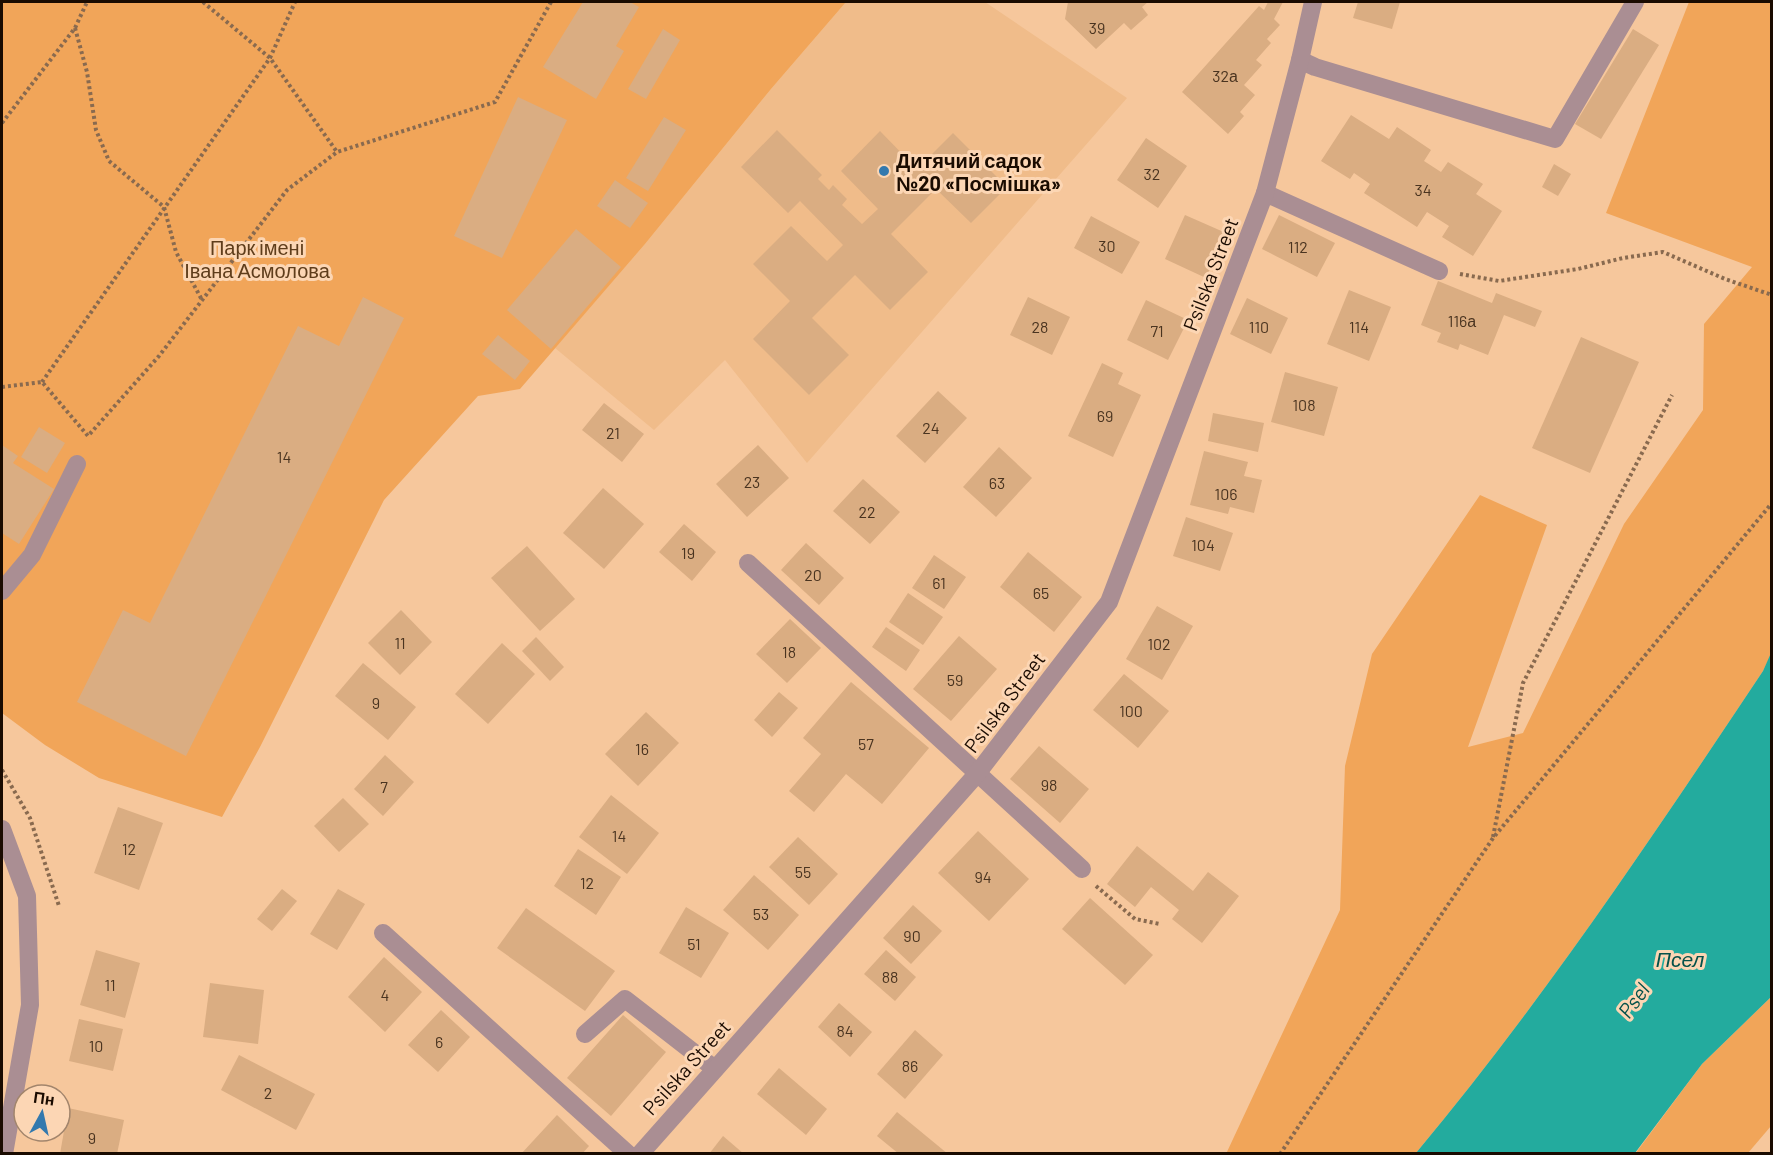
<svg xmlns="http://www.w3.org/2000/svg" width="1773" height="1155" viewBox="0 0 1773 1155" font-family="Barlow,sans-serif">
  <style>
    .built { fill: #f0bc8a }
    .green { fill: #f1a559 }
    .water { fill: #23ab9e }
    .building { fill: #daad82 }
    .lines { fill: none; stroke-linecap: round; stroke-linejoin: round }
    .path { stroke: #896a4f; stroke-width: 4; stroke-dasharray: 3 3; stroke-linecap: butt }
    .minor { stroke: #aa8e93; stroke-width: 18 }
    .poi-dot { fill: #3379ae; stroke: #fcd6b4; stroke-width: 2 }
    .labels { text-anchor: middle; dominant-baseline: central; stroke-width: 6; stroke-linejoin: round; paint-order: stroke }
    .number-label { font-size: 16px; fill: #4a3420 }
    .poi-label { font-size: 20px; font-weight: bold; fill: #1a0b00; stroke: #fcd6b4; text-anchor: start }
    .park-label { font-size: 20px; fill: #5f3d1b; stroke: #fcd6b4 }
    .street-label { font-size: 20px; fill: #1a0b00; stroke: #fcd6b4 }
    .water-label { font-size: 21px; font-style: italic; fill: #05524b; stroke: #fcd6b4 }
  </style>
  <rect width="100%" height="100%" fill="#f6c79c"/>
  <path class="built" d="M846,2H985L1127,98L807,463L725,360L654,430L555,348L645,244L771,89Z"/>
  <g class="green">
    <path d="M2,2H846L771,89L645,244L520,389L478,396L384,500L260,747L222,817L99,778L45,745L2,713Z"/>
    <path d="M1689,2H1771L1772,653L1763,671C1653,836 1543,1001 1416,1153L1226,1154L1340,910L1345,766L1372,654L1480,495L1547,525L1468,747L1523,733L1624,524L1703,410L1704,324L1752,267L1606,213Z"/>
    <path d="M1771,997V1126L1748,1153L1635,1154L1702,1064Z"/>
  </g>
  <path class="water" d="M1771,653V997L1702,1064L1635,1153H1416C1543,1001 1653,836 1763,671Z"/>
  <g class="building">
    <path d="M583,2H630L639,7L616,46L624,51L596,99L543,67Z"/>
    <path d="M1068,2H1148L1142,7L1148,15L1131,30L1124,23L1096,49L1065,19Z"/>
    <path d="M1268,2H1283L1274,19L1280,25L1267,39L1271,43L1256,60L1262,65L1244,85L1255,95L1240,112L1244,116L1228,134L1182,92L1259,6L1264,10Z"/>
    <path d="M1358,2H1400L1392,29L1353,18Z"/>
    <path d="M663,29L680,40L646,99L628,89Z"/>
    <path d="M1633,29L1659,45L1601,139L1575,124Z"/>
    <path d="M518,97L567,120L502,258L454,236Z"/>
    <path d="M1351,115L1389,139L1397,127L1431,150L1424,161L1441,172L1448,162L1483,184L1476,194L1502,211L1473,256L1442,237L1449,226L1427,212L1417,227L1364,193L1370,184L1354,173L1350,179L1321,161Z"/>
    <path d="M664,117L686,130L648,191L626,178Z"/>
    <path d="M777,130L822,175L818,179L829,190L833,185L847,199L842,205L862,224L878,209L841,171L880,131L917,169L953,133L1007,187L971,223L936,189L891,234L928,272L890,310L855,275L812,318L849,355L809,395L753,339L790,301L753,264L791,226L827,261L843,245L800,201L788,213L741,167Z"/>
    <path d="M1146,138L1187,166L1158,208L1117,180Z"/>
    <path d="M1554,164L1571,174L1558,196L1542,187Z"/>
    <path d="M615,180L648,203L630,228L597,206Z"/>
    <path d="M1185,215L1226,233L1206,278L1165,259Z"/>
    <path d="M1279,215L1335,243L1317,277L1262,249Z"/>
    <path d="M1091,216L1140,242L1122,274L1074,248Z"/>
    <path d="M576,229L621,267L551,349L507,310Z"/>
    <path d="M1438,281L1492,303L1496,293L1542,311L1535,327L1504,315L1488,355L1460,344L1458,350L1437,342L1441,333L1421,325Z"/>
    <path d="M1349,290L1391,307L1369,361L1327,344Z"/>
    <path d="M363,297L404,318L186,756L77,702L123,610L150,623L298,326L339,346Z"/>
    <path d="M1028,297L1070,317L1052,355L1010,335Z"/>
    <path d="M1247,298L1288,318L1271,354L1230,334Z"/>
    <path d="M1146,300L1188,320L1168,360L1127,340Z"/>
    <path d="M498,335L530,361L515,380L482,354Z"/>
    <path d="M1581,337L1639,362L1590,473L1532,448Z"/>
    <path d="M1102,363L1123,373L1118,384L1141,395L1113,457L1068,436Z"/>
    <path d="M1285,372L1338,387L1324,436L1271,422Z"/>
    <path d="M938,391L967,418L925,463L896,436Z"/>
    <path d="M604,403L644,434L622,462L582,430Z"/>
    <path d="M1213,413L1264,423L1258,452L1208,441Z"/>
    <path d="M39,427L65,443L47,473L21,457Z"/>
    <path d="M2,445L18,456L13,463L54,489L19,544L2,533Z"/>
    <path d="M758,445L789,478L747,517L716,484Z"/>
    <path d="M999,447L1032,478L996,517L963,487Z"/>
    <path d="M1204,451L1248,462L1244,476L1262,480L1254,513L1230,507L1228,514L1190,505Z"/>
    <path d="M863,479L900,512L870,544L833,511Z"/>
    <path d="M603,488L644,524L604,569L563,533Z"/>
    <path d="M1186,517L1233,533L1220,571L1173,556Z"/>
    <path d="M684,524L716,552L692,581L659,552Z"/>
    <path d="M806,543L844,578L819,605L781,570Z"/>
    <path d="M527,546L575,599L540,631L491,578Z"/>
    <path d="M1028,552L1082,597L1054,632L1000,587Z"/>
    <path d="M934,555L966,577L944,609L912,588Z"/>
    <path d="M908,593L943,617L923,645L889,622Z"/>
    <path d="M1157,606L1193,626L1162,680L1126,659Z"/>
    <path d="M401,610L432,642L400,675L368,643Z"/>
    <path d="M790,619L821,648L787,683L756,654Z"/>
    <path d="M886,627L920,650L906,671L872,647Z"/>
    <path d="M959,636L997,669L951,721L913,689Z"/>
    <path d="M536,637L564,667L550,681L522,651Z"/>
    <path d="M502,643L535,674L488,724L455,694Z"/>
    <path d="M363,663L416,707L388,740L335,696Z"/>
    <path d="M1124,674L1169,711L1138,748L1093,710Z"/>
    <path d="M851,682L929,748L882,804L846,774L814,812L789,791L821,754L803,738Z"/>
    <path d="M779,692L798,708L772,737L754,720Z"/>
    <path d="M646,712L679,743L638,786L605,754Z"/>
    <path d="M1039,746L1089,789L1060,823L1010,779Z"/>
    <path d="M385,755L414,782L383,816L354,789Z"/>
    <path d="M611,795L659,833L627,874L579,837Z"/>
    <path d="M343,798L369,824L339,852L314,826Z"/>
    <path d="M118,807L163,823L139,890L94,873Z"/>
    <path d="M978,831L1029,879L989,921L938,873Z"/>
    <path d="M798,837L838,874L809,905L769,867Z"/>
    <path d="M1137,846L1193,891L1208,872L1239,896L1202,943L1172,919L1179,910L1151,887L1135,907L1107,884Z"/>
    <path d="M578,849L621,877L596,915L554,886Z"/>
    <path d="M754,875L799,915L768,950L723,910Z"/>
    <path d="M282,889L297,901L272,931L257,919Z"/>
    <path d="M338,889L365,904L337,950L310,934Z"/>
    <path d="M1090,898L1153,955L1125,985L1062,929Z"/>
    <path d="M913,905L942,931L911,964L883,938Z"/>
    <path d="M686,907L729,933L701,978L659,953Z"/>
    <path d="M526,908L615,971L585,1011L497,948Z"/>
    <path d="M96,950L140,963L125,1018L80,1005Z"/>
    <path d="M886,950L916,977L895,1001L864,974Z"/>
    <path d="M384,957L422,992L385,1032L348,997Z"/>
    <path d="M210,983L264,990L258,1044L203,1037Z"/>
    <path d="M839,1003L872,1032L850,1057L818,1027Z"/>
    <path d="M441,1010L470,1037L438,1072L408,1045Z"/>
    <path d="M623,1015L666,1052L611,1116L567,1078Z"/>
    <path d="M79,1019L123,1029L113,1071L69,1061Z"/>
    <path d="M915,1030L943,1055L905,1099L877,1074Z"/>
    <path d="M239,1055L315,1094L296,1130L221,1090Z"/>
    <path d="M779,1068L827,1109L806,1135L757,1094Z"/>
    <path d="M68,1108L124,1120L117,1154H60Z"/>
    <path d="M897,1112L948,1154H899L877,1136Z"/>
    <path d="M557,1115L589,1146L582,1154H521Z"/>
    <path d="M723,1136L744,1154H709Z"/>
  </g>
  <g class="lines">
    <g class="path">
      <path d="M203,2L270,58L337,152"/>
      <path d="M75,28L87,72L96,130L109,161L164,207L176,252L202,300"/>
      <path d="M2,123L75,28L87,2"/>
      <path d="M1460,274L1499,281L1578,269L1623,258L1663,252L1725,279L1772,295"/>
      <path d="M42,382L270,58L295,2"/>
      <path d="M2,387L42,382L88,436L159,356L287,190L337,152L495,102L551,2"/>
      <path d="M2,770L30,818L59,906"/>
      <path d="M1493,837L1523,683L1672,395"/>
      <path d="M1096,886L1135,919L1160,924"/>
      <path d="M1280,1154L1493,838L1772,503"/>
    </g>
    <g class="minor">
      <path d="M1300,60L1315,67L1555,139L1635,2"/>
      <path d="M1265,193L1439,271"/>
      <path d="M748,563L1082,869"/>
      <path d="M2,591L32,555L77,464"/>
      <path d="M2,829L27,896L30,1005L4,1154"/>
      <path d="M383,933L628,1154"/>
      <path d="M585,1034L625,999L715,1069"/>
      <path d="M640,1154L976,775L1109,602L1265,193L1300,60L1313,2"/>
    </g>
  </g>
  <circle class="poi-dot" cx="884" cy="171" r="6"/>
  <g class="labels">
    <g class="number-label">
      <text x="1097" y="27">39</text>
      <text x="1225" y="75">32а</text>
      <text x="1152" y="173">32</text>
      <text x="1423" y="189">34</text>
      <text x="1107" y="245">30</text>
      <text x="1298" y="246">112</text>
      <text x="1462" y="320">116а</text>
      <text x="1040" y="326">28</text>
      <text x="1259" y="326">110</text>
      <text x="1359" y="326">114</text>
      <text x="1157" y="330">71</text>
      <text x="1304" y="404">108</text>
      <text x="1105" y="415">69</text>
      <text x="931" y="427">24</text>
      <text x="613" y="432">21</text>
      <text x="284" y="456">14</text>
      <text x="752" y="481">23</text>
      <text x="997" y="482">63</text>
      <text x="1226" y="493">106</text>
      <text x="867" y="511">22</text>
      <text x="1203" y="544">104</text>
      <text x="688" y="552">19</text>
      <text x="813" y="574">20</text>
      <text x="939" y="582">61</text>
      <text x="1041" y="592">65</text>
      <text x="400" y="642">11</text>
      <text x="1159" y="643">102</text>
      <text x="789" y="651">18</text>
      <text x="955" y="679">59</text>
      <text x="376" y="702">9</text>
      <text x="1131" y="710">100</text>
      <text x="866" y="743">57</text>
      <text x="642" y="748">16</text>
      <text x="1049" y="784">98</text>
      <text x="384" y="786">7</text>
      <text x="619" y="835">14</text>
      <text x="129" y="848">12</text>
      <text x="803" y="871">55</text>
      <text x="983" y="876">94</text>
      <text x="587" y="882">12</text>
      <text x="761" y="913">53</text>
      <text x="912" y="935">90</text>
      <text x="694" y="943">51</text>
      <text x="890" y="976">88</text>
      <text x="110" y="984">11</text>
      <text x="385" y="994">4</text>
      <text x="845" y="1030">84</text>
      <text x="439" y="1041">6</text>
      <text x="96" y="1045">10</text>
      <text x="910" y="1065">86</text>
      <text x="268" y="1092">2</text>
      <text x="92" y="1137">9</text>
    </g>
    <g class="poi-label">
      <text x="896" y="160">Дитячий садок<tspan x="896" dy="23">№20 «Посмішка»</tspan></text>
    </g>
    <g class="park-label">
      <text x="257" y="247">Парк імені<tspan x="257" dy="23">Івана Асмолова</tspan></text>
    </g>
    <g class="street-label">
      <text transform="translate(1210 274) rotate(-69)">Psilska Street</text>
      <text transform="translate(1004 702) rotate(-53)">Psilska Street</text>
      <text transform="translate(686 1067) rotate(-48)">Psilska Street</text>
    </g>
    <g class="water-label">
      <text x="1680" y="958">Псел</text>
      <text transform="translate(1633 1000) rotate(-54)">Psel</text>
    </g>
  </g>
  <rect width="1773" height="1155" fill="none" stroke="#1a0b00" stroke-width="6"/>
  <g transform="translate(42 1113) rotate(8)"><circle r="28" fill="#fcd6b4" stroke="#a2856c" stroke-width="1.5"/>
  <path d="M0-4.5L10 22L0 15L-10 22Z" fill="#3379ae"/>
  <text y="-9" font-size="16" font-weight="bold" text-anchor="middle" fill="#1a0b00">Пн</text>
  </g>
</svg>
